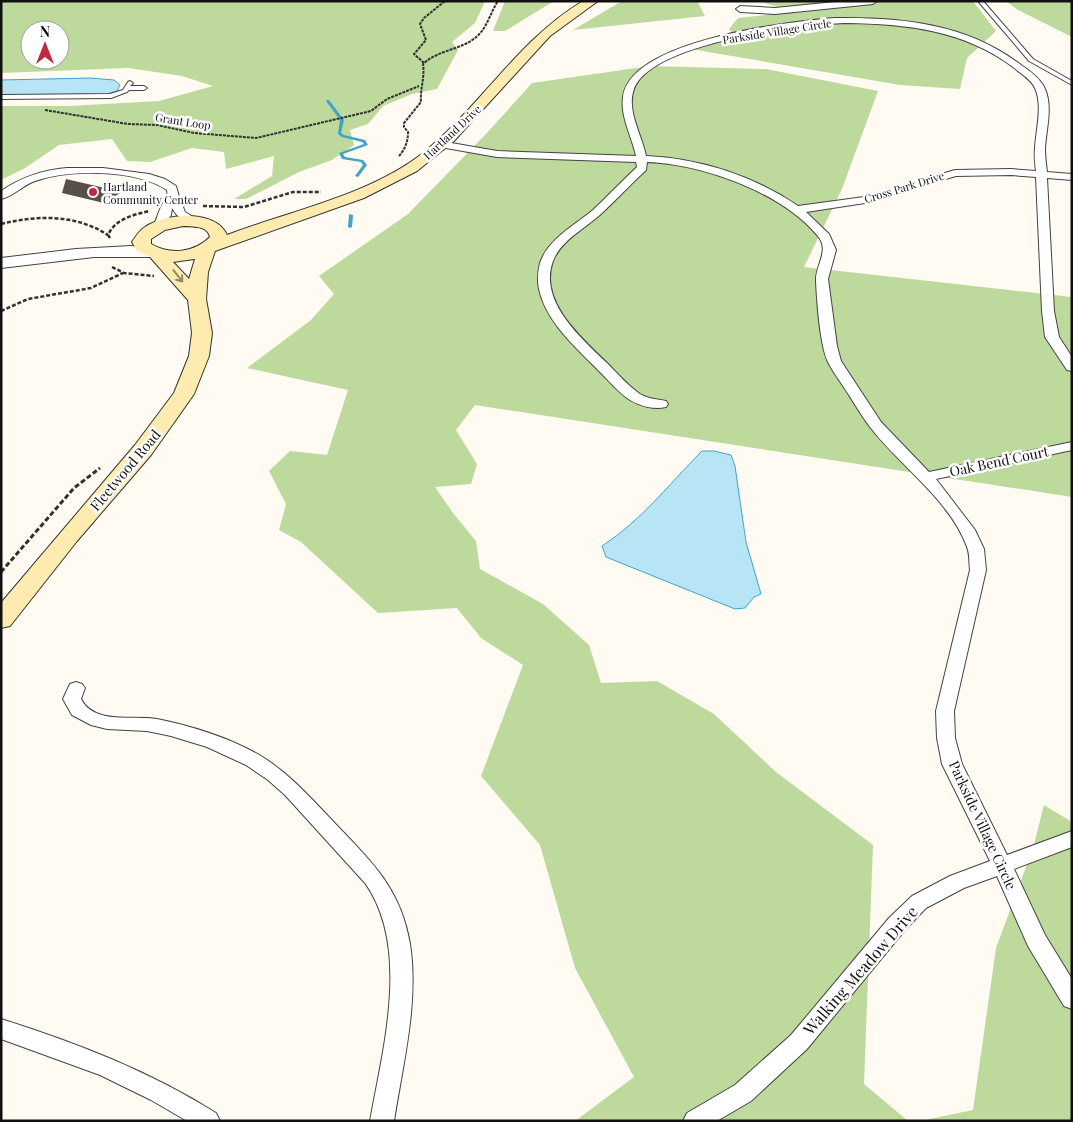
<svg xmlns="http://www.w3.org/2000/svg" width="1073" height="1122" viewBox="0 0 1073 1122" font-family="'Playfair Display',serif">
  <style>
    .forest { fill: #bed99c; fill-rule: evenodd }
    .water { fill: #b8e5f5; stroke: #41a3ca }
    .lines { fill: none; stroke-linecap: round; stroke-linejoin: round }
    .stream { fill: #41a3ca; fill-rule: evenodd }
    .building { fill: #584f4c }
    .service-casing { stroke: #434343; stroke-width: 2 }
    .minor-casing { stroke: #434343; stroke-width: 2 }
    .tertiary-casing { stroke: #434343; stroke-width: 2 }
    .secondary-casing { stroke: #323232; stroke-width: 2 }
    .path-far2 { stroke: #323232; stroke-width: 2; stroke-dasharray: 3 1; stroke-linecap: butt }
    .path-far1 { stroke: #323232; stroke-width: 2.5; stroke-dasharray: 4 2; stroke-linecap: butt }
    .path { stroke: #323232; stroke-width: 3; stroke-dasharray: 5 2.5; stroke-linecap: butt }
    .service { fill: #fff; fill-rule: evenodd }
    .minor { fill: #fff; fill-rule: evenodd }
    .tertiary { fill: #fff; fill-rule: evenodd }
    .secondary { fill: #fdebb0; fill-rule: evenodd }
    .oneway { stroke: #928868 }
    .poi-dot { fill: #bd2a42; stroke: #fff; stroke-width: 2 }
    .labels { text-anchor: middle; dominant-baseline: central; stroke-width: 5; stroke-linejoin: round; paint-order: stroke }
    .far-street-label { font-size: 11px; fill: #101010; stroke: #fff }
    .far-poi-label { font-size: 11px; fill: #101010; stroke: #fff; text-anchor: start }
    .street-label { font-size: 14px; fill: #101010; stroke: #fff }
    .near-street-label { font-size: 16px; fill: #101010; stroke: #fff }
  </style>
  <rect width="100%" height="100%" fill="#fffbf3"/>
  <g class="forest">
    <path d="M1,1H485L475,23L452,42L458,50L437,89L412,94L383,106L368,124L350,130L354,145L332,160L299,172L246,199H234L272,176L274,156L226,169L224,152L192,148L150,162L127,161L112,139L59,145L25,168L1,180V106H69L159,101L213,86L182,76L128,68L1,73ZM30,30H60V60H30Z"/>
    <path d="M505,1H554L505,31H493Z"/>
    <path d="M622,1H697L705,16L573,30Z"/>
    <path d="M758,1H973L996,31L967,58L960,89L900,85L691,49L737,38L729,29L738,18L775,14L781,8Z"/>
    <path d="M1006,1H1072V37L1018,10Z"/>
    <path d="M650,66L766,69L878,91L842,189L804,267L1072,297V497L475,405L456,430L477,464L471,484L435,487L453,513L476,541L480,569L543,604L589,645L601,683L657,681L714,714L776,772L873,845L864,1084L908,1121H575L634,1077L575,968L540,845L481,776L523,665L481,638L457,608L378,613L301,542L279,530L286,504L269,471L290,451L327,455L348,390L247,368L311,320L334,294L319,276L408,214L486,134L532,83Z"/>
    <path d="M1044,805L1072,822V1121H920L973,1110L996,948L1033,848Z"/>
  </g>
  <g class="water">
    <path d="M90,78L114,80L120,85L117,91L101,96H1V80Z"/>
    <path d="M702,451H714L731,455L735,466L746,542L761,594L754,597L745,608L735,609L606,557L602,546C642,520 669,484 702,451Z"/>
  </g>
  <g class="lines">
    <g class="stream">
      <path d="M327,100H329L344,120L341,133L344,135L365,140L368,145L343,154L345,157L363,160L367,165L358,177L355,176L363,165L361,162L342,159L339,153L364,144L362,142L342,137L338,134L340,120L326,101Z"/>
      <path d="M349,214L353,215L352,227L350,228L348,227Z"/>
    </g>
  </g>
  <path class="building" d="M66,179L122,192L104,203L62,193Z"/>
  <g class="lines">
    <g class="service-casing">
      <g id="service">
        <path d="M978,1H983L1033,59L1072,81V85L1029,61Z"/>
        <path d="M130,81L133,83L130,86H144L147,88L144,90H129L127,92L111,98L1,99V95L110,94L123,90L128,82Z"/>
      </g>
    </g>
    <g class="minor-casing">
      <g id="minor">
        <path d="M845,1H877L873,4L775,14L740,12L736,9L740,6L775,8Z"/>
        <path d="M834,18C900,17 967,23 1021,65C1030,71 1041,79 1045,89C1053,107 1046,129 1045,149C1045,156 1046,164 1047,172L1072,174V180L1047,178L1054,311L1059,337L1072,357V371L1067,370L1045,337L1042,311L1036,177L1011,175L956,176L865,203L806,212L829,234L836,250L828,279L837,346L841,361L881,422L929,472L1072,442V450L936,479L975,530L984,549L986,570L954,711L955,738L962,764L1007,855L1072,831V847L1014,869L1045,935L1072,979V1009L1064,1006L1028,946L997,876L964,888L926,908L905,930L807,1049L751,1101L717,1121H683L687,1113L735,1085L791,1035L889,918L912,896L950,876L990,861L942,764L937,738L936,711L970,570C969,563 970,554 967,547C950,500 900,466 870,427C860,414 852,399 843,386C838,378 831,369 827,360C820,342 817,302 816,281C815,265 831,250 817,235C781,192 702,164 647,162L646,170C631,184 617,199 602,213C586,228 561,240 553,261C538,301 581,338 607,363C618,374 628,386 640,394C649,399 657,399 666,401L668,404L666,407C654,410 640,406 630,400C619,393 611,383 602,374C579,350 546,323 539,289C537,280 538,272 540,263C548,239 575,225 593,210C608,196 622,181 637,167L636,162L497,157L440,147L435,144L440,141L497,151L636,156C632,137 620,116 623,97C630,40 788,22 834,18ZM847,23C906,24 964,30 1013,67C1020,73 1031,79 1035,88C1043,106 1036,129 1035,148C1034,155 1035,163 1036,171L1011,169L955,170L864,197L798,206C754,176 699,158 646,156C642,135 626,111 634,89C651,43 802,24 847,23Z"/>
        <path d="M67,168H103L149,174L165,179L176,186L179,197L185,203L183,207L185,212L201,222L195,225C185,223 177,217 172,208L171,215L163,228H155L153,226C159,216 159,205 168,197L167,190C136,169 69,169 35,181C23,185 14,196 1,199V191C22,177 42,170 67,168Z"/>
        <path d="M76,682L82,684L85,688L81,699C94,725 134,715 157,719C192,726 230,738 261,756C287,772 307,794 328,816C367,858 400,884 410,944C419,1002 403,1063 394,1121H370C383,1048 411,948 365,883L285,795L268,780L246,765L207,747L171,736L147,731L107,729L91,725L72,715L63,699L70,684Z"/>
        <path d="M1,1019C77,1043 149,1071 216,1113L220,1121H187L151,1100L100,1075L1,1039Z"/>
      </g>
    </g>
    <g class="tertiary-casing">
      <path id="tertiary" d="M131,246L156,249L158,252L156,255L150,257H94L1,268V258L76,249Z"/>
    </g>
    <g class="secondary-casing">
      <path id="secondary" d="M583,1H598L550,36L454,141L417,171L364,198L215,251L208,272L206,299L212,333L209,356L194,394L151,455L77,541L10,626L1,628V603L135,445L174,393L189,356L192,333L188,300L150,257L137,251L132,242C136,236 139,231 145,227C165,213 216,209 227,235C290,211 370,195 423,153C481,106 518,40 583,1ZM183,226C193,227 207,225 210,237C194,253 170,255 151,244V239L165,230ZM194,259H195L189,279L173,262Z"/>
    </g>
    <g class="path-far2">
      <path d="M424,63L414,54L426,40L420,24L424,18L445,1"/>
      <path d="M45,110L128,124L157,125L194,133L256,138L371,111L387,99L419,86"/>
      <path d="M399,156C405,149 408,142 408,132L404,127V123L421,102C420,88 425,78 423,64C438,50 460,50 475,38C487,29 490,13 498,1"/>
    </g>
    <g class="path-far1">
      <path d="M203,206L244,207L293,192H321"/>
      <path d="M1,224C38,215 75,214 108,235"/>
      <path d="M110,238L108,235C115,219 133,215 149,211"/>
      <path d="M112,267L124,273L154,276"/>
      <path d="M1,311L28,299L91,288L123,273"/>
    </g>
    <path class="path" d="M1,572L74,488L100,468"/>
    <use href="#service" class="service"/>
    <use href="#minor" class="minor"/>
    <use href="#tertiary" class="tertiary"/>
    <use href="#secondary" class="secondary"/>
  </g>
  <defs><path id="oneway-shaft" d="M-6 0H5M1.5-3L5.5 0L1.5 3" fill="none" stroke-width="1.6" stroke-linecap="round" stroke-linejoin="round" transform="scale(1.25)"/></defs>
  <use class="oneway" href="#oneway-shaft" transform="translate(178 276) rotate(52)"/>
  <circle class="poi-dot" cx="93" cy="192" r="5"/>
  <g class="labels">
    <g class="far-street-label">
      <text transform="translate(777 31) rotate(-9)">Parkside Village Circle</text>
      <text transform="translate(183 121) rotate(9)">Grant Loop</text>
      <text transform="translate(452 132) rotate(-43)">Hartland Drive</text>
      <text transform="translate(904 187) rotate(-17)">Cross Park Drive</text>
    </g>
    <g class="far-poi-label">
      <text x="103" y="186">Hartland<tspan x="103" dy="13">Community Center</tspan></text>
    </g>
    <g class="street-label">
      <text transform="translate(999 461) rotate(-12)">Oak Bend Court</text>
      <text transform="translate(125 470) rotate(-50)">Fleetwood Road</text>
      <text transform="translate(983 825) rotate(65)">Parkside Village Circle</text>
    </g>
    <g class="near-street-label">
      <text transform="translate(860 970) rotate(-49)">Walking Meadow Drive</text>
    </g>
  </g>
  <rect width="1073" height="1122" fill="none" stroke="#101010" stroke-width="5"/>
  <g transform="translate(45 45)"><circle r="24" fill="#ffffff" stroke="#9f9f9f"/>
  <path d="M0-4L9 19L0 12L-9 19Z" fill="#bd2a42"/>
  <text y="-8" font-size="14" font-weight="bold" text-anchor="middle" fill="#101010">N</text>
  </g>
</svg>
